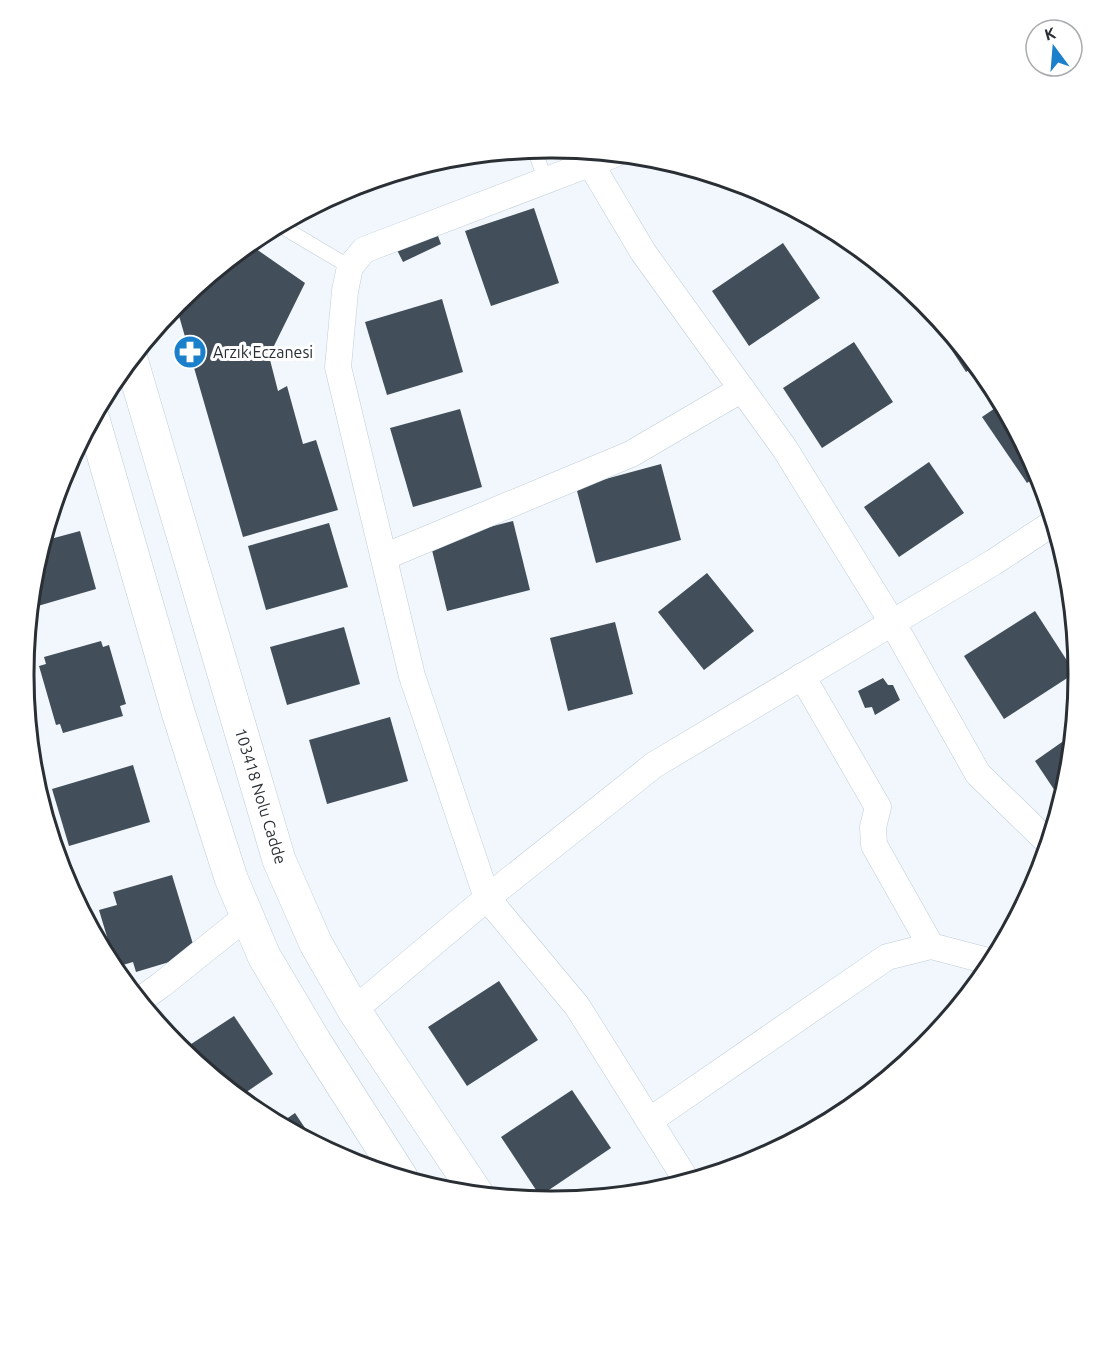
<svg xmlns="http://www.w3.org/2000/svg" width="1102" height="1349" viewBox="0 0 1102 1349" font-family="Ubuntu,sans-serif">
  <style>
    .building { fill: #424e59 }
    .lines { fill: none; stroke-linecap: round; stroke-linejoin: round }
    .lane-casing { stroke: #bfcdda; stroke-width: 15 }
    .street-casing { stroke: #bfcdda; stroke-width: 27 }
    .secondary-casing { stroke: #bfcdda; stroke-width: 34 }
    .lane { stroke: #fff; stroke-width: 14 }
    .street { stroke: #fff; stroke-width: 26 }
    .secondary { stroke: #fff; stroke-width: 33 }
    .labels { text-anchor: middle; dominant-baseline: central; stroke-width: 6; stroke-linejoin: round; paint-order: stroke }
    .poi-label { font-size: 16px; fill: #292f34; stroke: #fff; text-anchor: start }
    .street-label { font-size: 16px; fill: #292f34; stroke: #fff }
    .rim { fill: none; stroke: #292f34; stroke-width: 3 }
  </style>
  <rect width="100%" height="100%" fill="#f1f7fc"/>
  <g class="building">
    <path d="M456,157L457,158L440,163L439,160Z"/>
    <path d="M401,172L403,178L326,204L325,201L350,187Z"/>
    <path d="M534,208L559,283L491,306L465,231Z"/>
    <path d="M435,228L441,244L403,262L395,246Z"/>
    <path d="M783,243L820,298L749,346L712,291Z"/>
    <path d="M249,244L305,283L269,356L278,391L287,386L303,444L316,440L338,510L243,537L177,309L183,298Z"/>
    <path d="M878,265L895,278L890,282Z"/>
    <path d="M442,299L463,372L387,395L365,322Z"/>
    <path d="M939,320L976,365L966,372L934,323Z"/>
    <path d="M854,342L893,402L822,448L783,388Z"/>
    <path d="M1001,404L1038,473L1039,475L1027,483L982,417Z"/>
    <path d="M460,409L482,487L413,507L390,428Z"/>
    <path d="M929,462L964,513L899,557L864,507Z"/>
    <path d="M661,464L681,540L596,563L576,487Z"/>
    <path d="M513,521L530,590L447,611L430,542Z"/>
    <path d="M329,523L348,587L266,610L248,546Z"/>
    <path d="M80,531L96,589L31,608L34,571L43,541Z"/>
    <path d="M707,573L754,631L704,670L658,612Z"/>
    <path d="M1035,611L1075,673L1004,719L964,656Z"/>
    <path d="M615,622L633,694L568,711L550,638Z"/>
    <path d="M344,627L360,684L287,705L270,647Z"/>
    <path d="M101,641L103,647L109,645L126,704L120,706L123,716L63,733L60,724L56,725L39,666L46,664L44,657Z"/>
    <path d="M883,678L888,685H893L900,700L875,715L872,707L865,708L858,691Z"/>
    <path d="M390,717L408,781L327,804L309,740Z"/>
    <path d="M1072,735L1068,778L1061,800L1035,761Z"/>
    <path d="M133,765L150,822L69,846L52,789Z"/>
    <path d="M172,875L196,954L136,972L133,962L116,967L99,910L117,905L113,892Z"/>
    <path d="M499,981L538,1040L467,1086L428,1027Z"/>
    <path d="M234,1016L273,1074L239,1097L182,1050Z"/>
    <path d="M572,1090L611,1148L540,1196L501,1137Z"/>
    <path d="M295,1113L315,1143L279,1124Z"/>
  </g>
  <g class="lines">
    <g class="lane-casing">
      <g id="lane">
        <path d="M534,149L546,181"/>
        <path d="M279,225L350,267"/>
      </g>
    </g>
    <g class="street-casing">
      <g id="street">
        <path d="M583,151L643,252L785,449L892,622L978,774L1048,842"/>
        <path d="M615,154L364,250L350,267L345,291L338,367L412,676L487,898L577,1006L687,1181"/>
        <path d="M384,557L631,454L742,389"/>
        <path d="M802,676L878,807L873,827L874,845L931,946"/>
        <path d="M140,1000L161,985L247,916"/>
        <path d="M354,1010L487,898L654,765L994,562L1053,523"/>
        <path d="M649,1121L887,957L931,946L992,962"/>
      </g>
    </g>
    <g class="secondary-casing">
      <g id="secondary">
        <path d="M131,359L279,860L316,944L354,1010L477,1194"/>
        <path d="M93,419L178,712L231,878L264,956L315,1042L401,1177"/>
      </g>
    </g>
    <use href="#lane" class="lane"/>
    <use href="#street" class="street"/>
    <use href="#secondary" class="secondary"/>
  </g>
  <defs>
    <g id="pharmacy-disc" transform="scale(1.725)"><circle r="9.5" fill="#1b80cb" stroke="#fff"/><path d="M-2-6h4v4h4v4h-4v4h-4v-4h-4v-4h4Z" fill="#fff"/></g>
  </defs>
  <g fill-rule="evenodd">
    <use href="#pharmacy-disc" x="190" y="352"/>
  </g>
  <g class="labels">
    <g class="poi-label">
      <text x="213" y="352">Arzık Eczanesi</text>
    </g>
    <g class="street-label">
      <text transform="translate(261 796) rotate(73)">103418 Nolu Cadde</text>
    </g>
  </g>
  <path d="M0 0H1102V1349H0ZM550 158H552A516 516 0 0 1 1068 674V675A516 516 0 0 1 552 1191H550A516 516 0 0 1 34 675V674A516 516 0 0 1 550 158Z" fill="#fff" fill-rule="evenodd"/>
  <path class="rim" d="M550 158H552A516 516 0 0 1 1068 674V675A516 516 0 0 1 552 1191H550A516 516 0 0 1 34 675V674A516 516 0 0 1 550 158Z"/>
  <g transform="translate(1054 48) rotate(344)"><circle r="28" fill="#ffffff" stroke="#a9acae" stroke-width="1.5"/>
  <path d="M0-4.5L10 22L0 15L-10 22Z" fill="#1b80cb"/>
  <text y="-9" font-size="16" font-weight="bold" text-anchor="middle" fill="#292f34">K</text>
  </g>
</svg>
